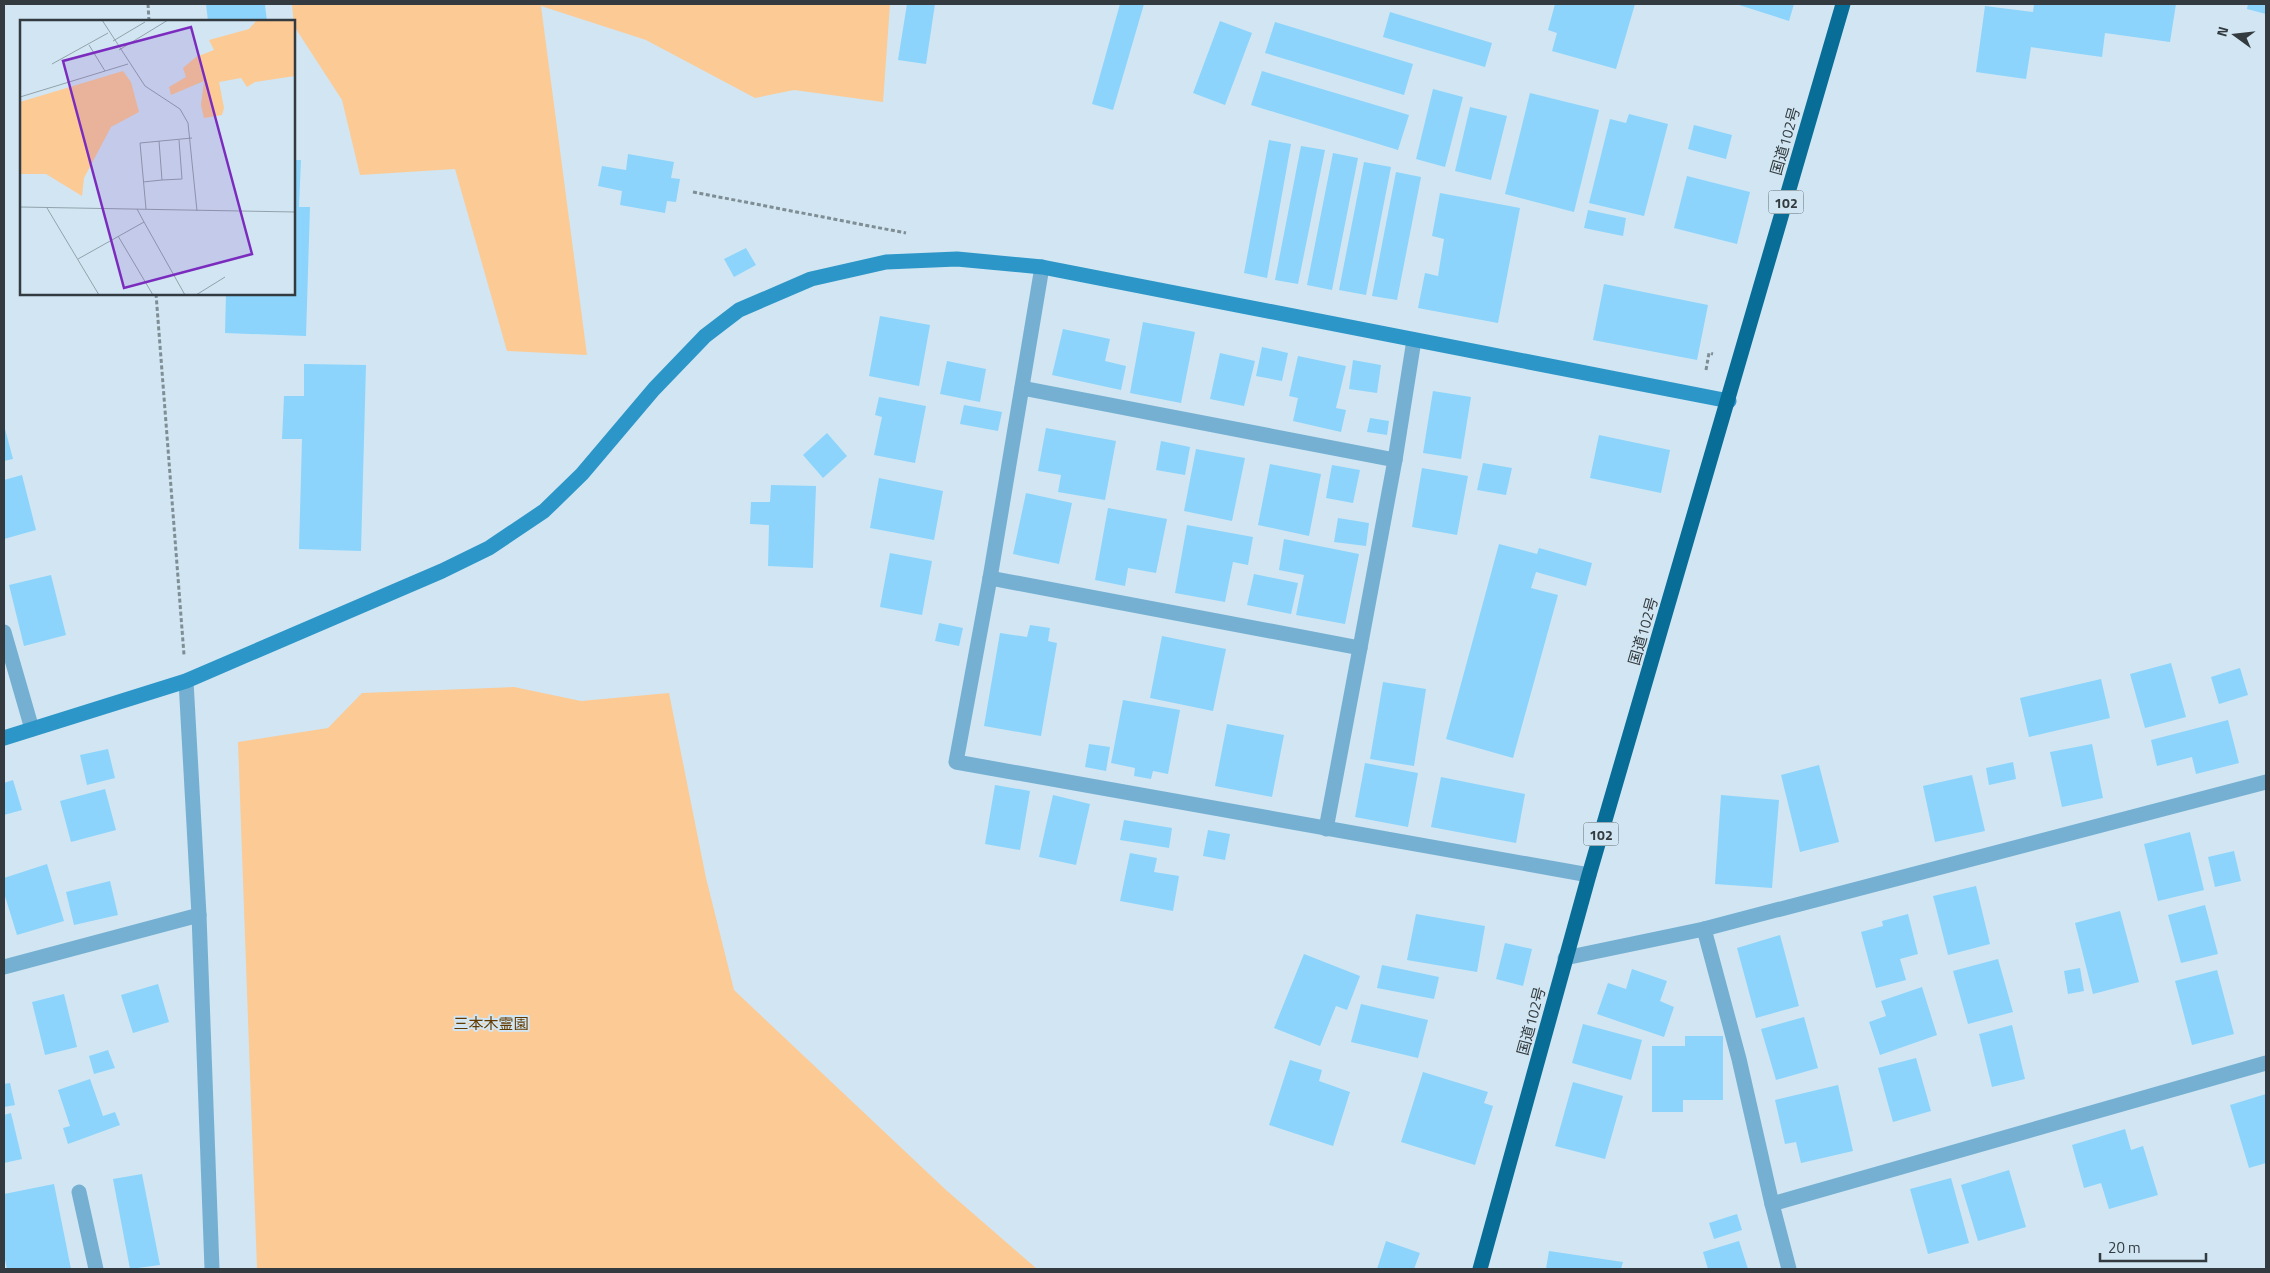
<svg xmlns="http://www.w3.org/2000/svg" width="2270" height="1273" viewBox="0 0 2270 1273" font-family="'Titillium Web','Noto Sans JP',sans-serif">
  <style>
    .green { fill: #fcca95 }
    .building { fill: #8cd4fc }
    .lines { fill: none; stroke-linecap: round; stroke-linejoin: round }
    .path { stroke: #7f8d95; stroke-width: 3; stroke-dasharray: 4 2.5; stroke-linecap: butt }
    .lane { stroke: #75b0d2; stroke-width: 15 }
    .street { stroke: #75b0d2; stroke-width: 15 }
    .secondary { stroke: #2d96c8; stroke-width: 15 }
    .highway { stroke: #086e98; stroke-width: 15 }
    .labels { text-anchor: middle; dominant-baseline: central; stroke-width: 4; stroke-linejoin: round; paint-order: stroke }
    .shield { fill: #d1e6f2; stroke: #626e75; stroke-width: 1 }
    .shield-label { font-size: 14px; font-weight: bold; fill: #333b40 }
    .street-label { font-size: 15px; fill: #333b40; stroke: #d1e6f2 }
    .park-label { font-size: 15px; fill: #623a00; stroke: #d1e6f2 }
    .inset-road { fill: none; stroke: #92a2ab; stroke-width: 1 }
    .view { fill: #7b2cbf; fill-opacity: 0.15; stroke: #7b2cbf; stroke-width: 2.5 }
    .inset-edge { fill: none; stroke: #333b40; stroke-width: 2.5 }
  </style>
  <rect width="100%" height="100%" fill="#d1e6f2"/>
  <g class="green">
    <path d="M292,4H890L883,102L794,90L755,98L646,40L541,6L587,355L507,351L455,169L360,175L342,100L294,26Z"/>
    <path d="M514,687L581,701L669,693L706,878L734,990L946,1190L1037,1269H257L238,742L328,728L362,693Z"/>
  </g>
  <g class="building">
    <path d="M206,4L265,5L267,21H208Z"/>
    <path d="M907,4H935L926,64L898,60Z"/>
    <path d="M1120,4H1144L1113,110L1092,104Z"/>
    <path d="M1555,4H1635L1616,69L1552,51L1557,33L1548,30Z"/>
    <path d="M1736,4H1794L1789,21Z"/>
    <path d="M2034,4H2176L2170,42L2105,33L2102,57L2031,47L2026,79L1976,72L1985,6L2033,12Z"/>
    <path d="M2248,4H2266V14L2247,9Z"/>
    <path d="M1390,12L1492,43L1485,67L1383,37Z"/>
    <path d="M1220,21L1252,33L1225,105L1193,93Z"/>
    <path d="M1275,22L1413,64L1404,95L1265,53Z"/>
    <path d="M1262,71L1409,115L1398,150L1251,105Z"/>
    <path d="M1433,89L1463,97L1445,167L1416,159Z"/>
    <path d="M1530,93L1599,110L1574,212L1505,194Z"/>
    <path d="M1470,107L1507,116L1491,180L1455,171Z"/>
    <path d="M1629,114L1668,124L1644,216L1589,203L1610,119L1626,123Z"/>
    <path d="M1694,125L1732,135L1726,159L1688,149Z"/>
    <path d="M1269,140L1291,144L1267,278L1244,273Z"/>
    <path d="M1301,146L1325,150L1298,284L1275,280Z"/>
    <path d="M1333,153L1358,158L1332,290L1307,285Z"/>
    <path d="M628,154L674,162L671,178L680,179L676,202L667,201L665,213L620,205L622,191L598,186L602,166L626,170Z"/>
    <path d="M294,160H301L299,207H310L306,336L225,333L226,294H294Z"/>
    <path d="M1364,162L1391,167L1366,295L1339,290Z"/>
    <path d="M1396,172L1421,177L1397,300L1372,296Z"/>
    <path d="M1687,176L1750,192L1737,244L1674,228Z"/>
    <path d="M1440,193L1520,208L1498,323L1418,308L1425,273L1438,276L1444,239L1432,236Z"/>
    <path d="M1588,210L1626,218L1623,236L1584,228Z"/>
    <path d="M746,248L756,265L734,277L724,259Z"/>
    <path d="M1604,284L1708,305L1697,360L1593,340Z"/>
    <path d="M880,316L930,325L919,386L869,376Z"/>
    <path d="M1143,322L1195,332L1181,403L1130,393Z"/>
    <path d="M1063,329L1110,339L1105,361L1126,366L1121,390L1052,375Z"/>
    <path d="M1262,347L1288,353L1282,381L1256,376Z"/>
    <path d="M1220,353L1255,361L1244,406L1210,399Z"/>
    <path d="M1298,356L1346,366L1336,408L1346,410L1341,432L1293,421L1298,398L1289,396Z"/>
    <path d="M1353,360L1381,365L1377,393L1349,389Z"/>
    <path d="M947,361L986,369L980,402L940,394Z"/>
    <path d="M304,364L366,365L361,551L299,549L302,439H282L284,396H304Z"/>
    <path d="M1433,391L1471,397L1461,459L1423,453Z"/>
    <path d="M879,397L926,406L915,463L874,455L882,417L875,415Z"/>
    <path d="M964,405L1002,412L998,431L960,424Z"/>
    <path d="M1370,418L1389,421L1387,435L1367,432Z"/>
    <path d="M4,425L13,459L4,461Z"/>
    <path d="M1046,428L1116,441L1105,500L1058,492L1061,475L1038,471Z"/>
    <path d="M827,433L847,456L823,478L803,455Z"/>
    <path d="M1599,435L1670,450L1661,493L1590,478Z"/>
    <path d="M1161,441L1190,447L1185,475L1156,470Z"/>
    <path d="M1196,449L1245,458L1232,521L1184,511Z"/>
    <path d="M1483,463L1512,468L1506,495L1477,490Z"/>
    <path d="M1270,464L1321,474L1309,536L1258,525Z"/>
    <path d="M1332,465L1360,470L1353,503L1326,498Z"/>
    <path d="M1422,468L1468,476L1457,535L1412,527Z"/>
    <path d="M22,475L36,530L4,539V480Z"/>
    <path d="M879,478L943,491L934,540L870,528Z"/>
    <path d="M771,485L816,486L813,568L768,566L769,525L750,524L751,502H770Z"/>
    <path d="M1026,493L1072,503L1059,564L1013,554Z"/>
    <path d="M1108,508L1167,519L1156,573L1128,568L1125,586L1095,580Z"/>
    <path d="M1338,518L1369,523L1366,546L1334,542Z"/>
    <path d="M1187,525L1253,537L1248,565L1233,562L1225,602L1175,593Z"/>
    <path d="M1284,539L1359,554L1345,624L1296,615L1304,575L1279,570Z"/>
    <path d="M1499,544L1537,554L1539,548L1592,563L1586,586L1536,572L1531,588L1558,595L1513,758L1446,739Z"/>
    <path d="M890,553L932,561L922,615L880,607Z"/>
    <path d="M1254,574L1298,583L1291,614L1247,605Z"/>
    <path d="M51,575L66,635L24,646L9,585Z"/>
    <path d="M939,623L963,628L959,646L935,641Z"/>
    <path d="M1030,625L1050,628L1048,641L1057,643L1041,736L984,726L1000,633L1027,637Z"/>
    <path d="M1162,636L1226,649L1213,711L1150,698Z"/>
    <path d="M2171,663L2186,717L2145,728L2130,674Z"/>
    <path d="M2240,668L2248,695L2219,704L2211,677Z"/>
    <path d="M2101,679L2110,718L2029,737L2020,698Z"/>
    <path d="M1383,682L1426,689L1414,766L1370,759Z"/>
    <path d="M1123,700L1180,710L1168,774L1153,771L1151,779L1134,776L1135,768L1111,763Z"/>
    <path d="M2228,720L2239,763L2196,774L2192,757L2157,766L2151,740Z"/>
    <path d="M1227,724L1284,735L1272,797L1215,786Z"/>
    <path d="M1089,744L1110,747L1106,771L1085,767Z"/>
    <path d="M2092,744L2103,798L2062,807L2050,752Z"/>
    <path d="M108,749L115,778L87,785L80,755Z"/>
    <path d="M2013,762L2016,779L1989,785L1986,768Z"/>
    <path d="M1365,763L1418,773L1408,827L1355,817Z"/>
    <path d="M1819,765L1839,842L1800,852L1781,775Z"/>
    <path d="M1972,775L1985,831L1935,842L1923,786Z"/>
    <path d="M1441,777L1525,794L1516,843L1431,827Z"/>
    <path d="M13,780L22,810L4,815V783Z"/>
    <path d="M995,785L1030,791L1020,850L985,844Z"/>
    <path d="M105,789L116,830L71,842L60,801Z"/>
    <path d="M1053,795L1090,804L1076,865L1039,857Z"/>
    <path d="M1721,795L1779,800L1772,888L1715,884Z"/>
    <path d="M1124,820L1172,828L1169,848L1120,840Z"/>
    <path d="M1208,830L1230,834L1225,860L1203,856Z"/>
    <path d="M2190,832L2204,890L2158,901L2144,844Z"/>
    <path d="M2234,851L2241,881L2215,887L2208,857Z"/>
    <path d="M1130,853L1157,858L1154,872L1179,876L1173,911L1120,901Z"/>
    <path d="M47,864L64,921L17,935L4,893V878Z"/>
    <path d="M110,881L118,915L74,925L66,892Z"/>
    <path d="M1976,886L1990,944L1948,955L1933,896Z"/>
    <path d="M2205,905L2218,954L2181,963L2168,915Z"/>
    <path d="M2120,911L2139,982L2093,994L2075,923Z"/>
    <path d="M1416,914L1485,926L1477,972L1407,960Z"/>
    <path d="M1908,914L1918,954L1900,959L1906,980L1876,988L1861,932L1883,926L1882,921Z"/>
    <path d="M1780,935L1799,1006L1756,1018L1737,948Z"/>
    <path d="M1505,943L1532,949L1523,986L1496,979Z"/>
    <path d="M1304,954L1360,976L1347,1010L1336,1006L1320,1046L1274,1028Z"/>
    <path d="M1998,959L2013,1012L1968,1024L1953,971Z"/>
    <path d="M1382,965L1439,977L1434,999L1377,988Z"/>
    <path d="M2080,968L2084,991L2068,994L2064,971Z"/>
    <path d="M1632,969L1667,981L1660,1001L1674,1007L1664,1037L1597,1014L1608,983L1626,989Z"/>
    <path d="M2217,970L2234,1034L2192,1045L2175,981Z"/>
    <path d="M158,984L169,1022L133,1033L121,995Z"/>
    <path d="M1922,987L1937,1035L1880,1055L1869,1022L1886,1016L1881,1001Z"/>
    <path d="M64,994L77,1047L45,1055L32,1002Z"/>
    <path d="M1361,1004L1428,1020L1418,1058L1351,1042Z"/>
    <path d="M1804,1017L1818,1068L1776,1080L1761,1029Z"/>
    <path d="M1583,1024L1642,1040L1631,1080L1572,1063Z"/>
    <path d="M2012,1025L2025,1079L1992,1087L1979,1034Z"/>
    <path d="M1685,1036H1723V1100H1683V1112H1652V1046H1685Z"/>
    <path d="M108,1050L115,1068L94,1074L89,1056Z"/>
    <path d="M1916,1058L1931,1111L1893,1122L1878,1068Z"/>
    <path d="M1290,1060L1322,1070L1319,1081L1350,1092L1333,1146L1269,1125Z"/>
    <path d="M1423,1072L1488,1092L1484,1103L1493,1106L1475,1165L1401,1142Z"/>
    <path d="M90,1079L103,1116L115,1112L120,1125L68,1144L63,1128L70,1126L58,1090Z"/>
    <path d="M1573,1082L1623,1096L1605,1159L1555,1146Z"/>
    <path d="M10,1083L15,1105L4,1107V1084Z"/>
    <path d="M1838,1085L1853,1151L1801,1163L1796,1142L1785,1144L1775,1100Z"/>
    <path d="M2266,1094V1163L2249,1168L2230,1105Z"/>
    <path d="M11,1113L22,1159L4,1163V1115Z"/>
    <path d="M2125,1129L2131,1150L2143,1146L2158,1195L2109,1209L2101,1183L2084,1188L2072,1145Z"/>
    <path d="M2009,1170L2026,1227L1978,1241L1961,1185Z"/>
    <path d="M142,1174L160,1265L130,1269L113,1179Z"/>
    <path d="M1951,1178L1969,1243L1928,1254L1910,1189Z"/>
    <path d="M54,1184L71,1269H7L4,1255V1194Z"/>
    <path d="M1737,1214L1742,1230L1714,1239L1709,1223Z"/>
    <path d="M1386,1241L1420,1253L1414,1269H1377Z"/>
    <path d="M1739,1241L1748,1269H1708L1703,1252Z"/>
    <path d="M1549,1251L1623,1262L1621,1269H1546Z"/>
  </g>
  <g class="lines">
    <g class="path">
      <path d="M148,4L149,21"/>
      <path d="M693,192L906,233"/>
      <path d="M156,294L184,655"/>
      <path d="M1706,370L1709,353L1713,354"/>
    </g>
    <path class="lane" d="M79,1192L96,1269"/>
    <g class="street">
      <path d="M1042,267L990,578L956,762L1589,875"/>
      <path d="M1022,388L1395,460L1360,648"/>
      <path d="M1395,460L1414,340"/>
      <path d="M990,578L1360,648L1326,829"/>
      <path d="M4,632L32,729"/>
      <path d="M186,681L199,915L212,1269"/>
      <path d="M1704,929L2266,782"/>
      <path d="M1565,958L1704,929L1739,1059L1772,1204L1789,1269"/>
      <path d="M4,967L199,915"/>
      <path d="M1772,1204L2266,1063"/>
    </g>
    <path class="secondary" d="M4,738L186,681L442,571L489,548L544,511L582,474L654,389L705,336L739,310L811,279L886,262L957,259L1042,267L1729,401"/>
    <path class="highway" d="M1480,1269L1589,875L1843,4"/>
  </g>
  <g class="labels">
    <g class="shield">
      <rect x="1768.5" y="190.5" width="35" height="23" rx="4"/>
      <rect x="1583.5" y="822.5" width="35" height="23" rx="4"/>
    </g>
    <g class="shield-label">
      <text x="1786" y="202">102</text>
      <text x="1601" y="834">102</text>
    </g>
    <g class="street-label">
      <text transform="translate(1785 141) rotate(-74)">国道102号</text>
      <text transform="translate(1643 631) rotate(-74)">国道102号</text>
      <text transform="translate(1531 1021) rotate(-75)">国道102号</text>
    </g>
    <g class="park-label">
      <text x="491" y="1023">三本木霊園</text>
    </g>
  </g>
  <g transform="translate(20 20)">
    <rect width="275" height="275" fill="#d1e6f2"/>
    <path d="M237,0H275V56L235,62L227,67L221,58L199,62L204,88L202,95L184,98L181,85L184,61L151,75L149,67L166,57L163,48L176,37L194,30L189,20L229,9ZM103,51L111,62L119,92L91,107L64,158L62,176L26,154H0V82Z" fill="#fcca95"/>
    <path class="inset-road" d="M82,0L125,66L160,89L168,103L177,191M93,21L125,2M69,25L85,51M99,30L148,0M32,44L88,13M0,77L108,44M142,160L162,159L159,120M123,162L142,160L139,121M0,187L275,192M27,188L79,275M126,189L120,123L172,118M124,202L165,275M98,216L133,275M58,239L124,202L117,189M176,275L205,257"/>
    <path class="view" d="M171,7L232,234L104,268L43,41Z"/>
    <rect width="275" height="275" class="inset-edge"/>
  </g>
  <rect width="2270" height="1273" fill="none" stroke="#333b40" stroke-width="10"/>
  <g transform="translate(2235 35) rotate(285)" stroke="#d1e6f2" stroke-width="4" paint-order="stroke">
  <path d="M0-4L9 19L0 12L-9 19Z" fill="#333b40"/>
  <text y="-8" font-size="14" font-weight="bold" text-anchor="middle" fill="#333b40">N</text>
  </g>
  <path d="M2100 1253v8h106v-8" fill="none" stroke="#333b40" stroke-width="2.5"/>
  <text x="2108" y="1253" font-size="15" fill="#333b40" stroke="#d1e6f2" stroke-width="4" paint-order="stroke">20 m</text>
</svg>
